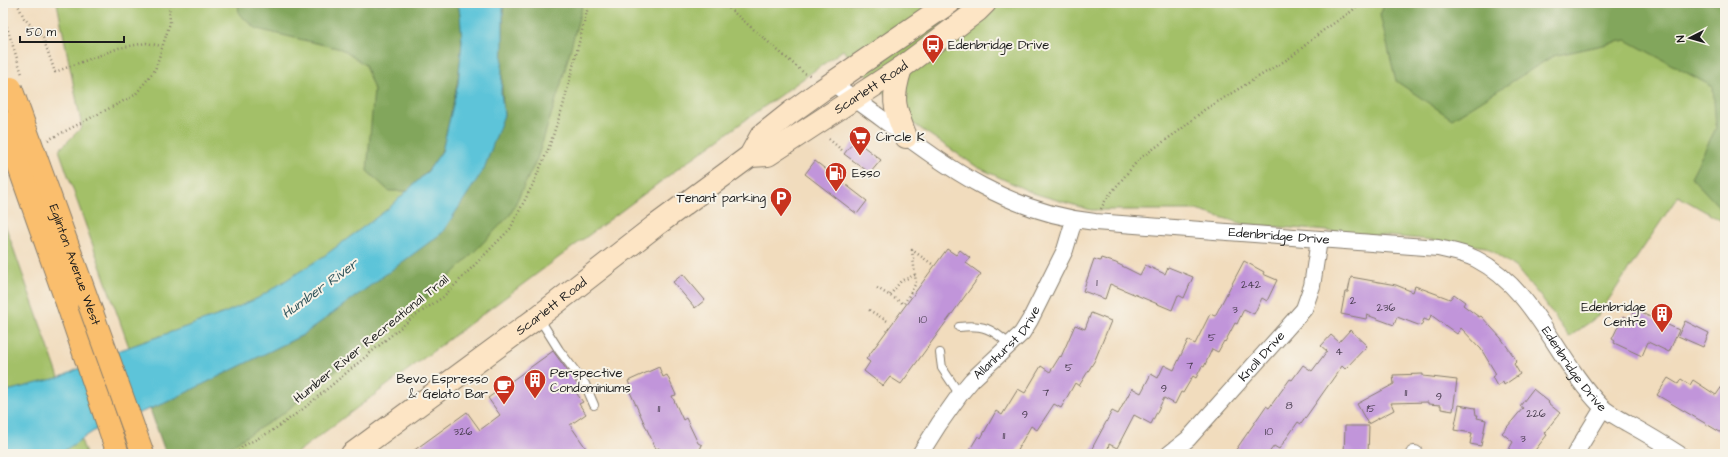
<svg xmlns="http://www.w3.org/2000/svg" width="1728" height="457" viewBox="0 0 1728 457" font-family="'Architects Daughter',sans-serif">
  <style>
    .green { fill: #a3c068; stroke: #606e42 }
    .forest { fill: #82a65c; stroke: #4f613c }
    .water { fill: #5dc4d9; stroke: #3c707a }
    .building { fill: #c195da }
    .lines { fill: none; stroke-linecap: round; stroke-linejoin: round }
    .service-casing { stroke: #867c6c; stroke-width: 10 }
    .minor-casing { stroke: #867c6c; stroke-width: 18 }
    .secondary-casing { stroke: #867c6c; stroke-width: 24 }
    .primary-casing { stroke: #867c6c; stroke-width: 24 }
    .path { stroke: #867c6c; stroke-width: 2.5; stroke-dasharray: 1 3; stroke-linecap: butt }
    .service { stroke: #fff; stroke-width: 8 }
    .minor { stroke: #fff; stroke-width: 16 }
    .secondary { stroke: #fde5c5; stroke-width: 22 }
    .primary { stroke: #fabe6d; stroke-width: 22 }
    .primary-bridge-casing { stroke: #867c6c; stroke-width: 24; stroke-linecap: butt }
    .primary-bridge { stroke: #fabe6d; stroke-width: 22 }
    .labels { text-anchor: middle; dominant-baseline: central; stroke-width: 4; stroke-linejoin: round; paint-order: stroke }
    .number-label { font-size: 11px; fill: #453a4c }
    .poi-label { font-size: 13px; fill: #1c1c1c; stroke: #f7f3e8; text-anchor: start }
    .street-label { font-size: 13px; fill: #1c1c1c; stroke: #f7f3e8 }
    .water-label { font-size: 14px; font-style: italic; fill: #33575e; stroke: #f7f3e8 }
  </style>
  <rect width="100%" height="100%" fill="#f7f3e8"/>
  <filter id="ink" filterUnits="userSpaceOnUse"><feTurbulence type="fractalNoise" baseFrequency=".025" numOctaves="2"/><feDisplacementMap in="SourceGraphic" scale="8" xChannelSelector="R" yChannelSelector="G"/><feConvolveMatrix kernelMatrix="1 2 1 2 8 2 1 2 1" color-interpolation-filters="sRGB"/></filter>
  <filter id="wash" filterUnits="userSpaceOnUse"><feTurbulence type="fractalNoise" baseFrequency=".012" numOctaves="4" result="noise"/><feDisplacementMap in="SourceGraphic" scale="16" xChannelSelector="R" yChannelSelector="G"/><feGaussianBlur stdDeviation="0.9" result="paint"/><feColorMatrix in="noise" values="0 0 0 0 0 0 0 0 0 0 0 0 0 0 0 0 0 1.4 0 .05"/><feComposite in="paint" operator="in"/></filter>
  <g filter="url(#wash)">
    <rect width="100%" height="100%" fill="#f1dcbd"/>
    <g class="green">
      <path d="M57,3H1725V223L1678,196L1597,317L1569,337L1540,296L1516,268L1486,247L1434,240L1244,224L1196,210H1091L1033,193L977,167L914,124L843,50L683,165L295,454H167L59,150L82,127Z"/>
      <path d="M3,219L86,454H3Z"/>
    </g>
    <g class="forest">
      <path d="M238,3H458C467,42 458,83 449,122C446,131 445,143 441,152C432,168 420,179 407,191H389L367,171L374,90L365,65L341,49L257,29L239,14Z"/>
      <path d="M503,3H583L561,84L537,159L510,215L438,289L281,415L226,449L224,454H166L150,409L303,335L504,115C499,78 504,40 503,3Z"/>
      <path d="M1385,3H1725V213L1691,177L1716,128L1713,87L1626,40L1553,56L1452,119L1396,81L1380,15Z"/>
    </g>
    <path class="water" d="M458,3H503V45L501,92L504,115L484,169L442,233L303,335L163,404L97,429L59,454H3V392L61,377L112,353L222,314L258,298L324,256L389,208L428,171L442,151L458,84L462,41L460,14Z"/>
    <g id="blocks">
      <g class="building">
        <path d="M855,140L881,160L870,173L844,154Z"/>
        <path d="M815,161L867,201L857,214L805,174Z"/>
        <path d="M947,249L956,255L960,250L970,258L966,263L981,274L901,384L890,377L883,386L864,371L870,362L866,359Z"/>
        <path d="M1101,258L1116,263L1140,275L1145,265L1165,274L1168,267L1193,277L1184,298L1178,295L1172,310L1110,284L1105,299L1083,291L1094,259L1100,261Z"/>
        <path d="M1244,261L1264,272L1263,274L1277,280L1267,301L1262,298L1254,314L1244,309L1237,324L1235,323L1225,342L1224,341L1218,352L1212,349L1204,367L1202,366L1196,378L1193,376L1183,393L1181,392L1175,404L1164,398L1151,424L1134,415L1117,448L1109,444L1107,454H1089L1112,411L1118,414L1132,388L1141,393L1151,374L1158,378L1164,365L1174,370L1188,340L1195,344L1210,314L1215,316Z"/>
        <path d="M683,274L705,300L695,308L673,282Z"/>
        <path d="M1351,277L1396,285L1413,292L1415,286L1450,299L1454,294L1465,302L1463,305L1479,317L1481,316L1501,338L1517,361L1514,364L1520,374L1504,385L1503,382L1497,386L1492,377L1496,374L1481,349L1461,328L1457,334L1431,315L1429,321L1424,319L1421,326L1397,317L1394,325L1367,315L1366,319L1341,314L1345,292H1348Z"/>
        <path d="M1635,310L1679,330L1669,352L1648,342L1642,356L1614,343L1615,341L1612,339L1623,316L1631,319Z"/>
        <path d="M1091,313L1111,321L1095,360L1079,386L1075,383L1061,408L1054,404L1037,430L1031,426L1015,454H967L978,436L981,438L996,411L1002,415L1018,389L1025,393L1041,366L1050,372L1060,356L1061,357L1075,325L1085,329Z"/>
        <path d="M1685,321L1709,333L1703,347L1678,336Z"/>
        <path d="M1350,330L1367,346L1345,369L1342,366L1301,424L1298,422L1279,449L1274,446L1268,454H1233L1266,406L1269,408L1290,379L1292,380L1303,365L1312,371L1327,351L1321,346L1331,335L1339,342Z"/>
        <path d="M553,351L582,391L577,394L583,402L579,404L586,414L570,425L590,454H409L467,412L480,430L500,415L488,398Z"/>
        <path d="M659,367L663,377L667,375L676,395L672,396L683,420L686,418L698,443L702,445L698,454H662L659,448L656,449L645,425L630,392L632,391L628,381Z"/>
        <path d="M1423,374V376L1457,380L1453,411L1441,409V405L1428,404V402L1391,403L1394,410L1368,424L1357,404L1394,384L1393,375Z"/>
        <path d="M1668,378L1678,384L1681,379L1690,385L1693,380L1716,395L1725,382V435L1657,395Z"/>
        <path d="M1533,389L1549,402L1548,403L1560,413L1544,433L1547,435L1532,454H1506L1513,442L1502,433L1523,408L1520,406Z"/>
        <path d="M1459,405L1475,408L1476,415H1478L1477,418L1486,420L1481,446L1470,444L1472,433L1454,430Z"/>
        <path d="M1345,426H1369L1368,454H1344Z"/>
      </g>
    </g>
  </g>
  <g filter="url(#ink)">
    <use href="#blocks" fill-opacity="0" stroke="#867c6c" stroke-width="1"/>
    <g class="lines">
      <g class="service-casing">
        <g id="service">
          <path d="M539,318L559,350L585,384L594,405"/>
          <path d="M959,327C983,324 992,329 1009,344"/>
          <path d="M940,353L942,368L960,395"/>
        </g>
      </g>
      <g class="minor-casing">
        <g id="minor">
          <path id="s1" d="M832,83C919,142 985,210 1095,222L1438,248C1451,251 1464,253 1476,259C1536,290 1556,360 1601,406C1608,413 1619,418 1627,423C1645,433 1662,443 1679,454"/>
          <path id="s2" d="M920,454L939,424L961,393L972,380L1022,333L1030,320L1065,250L1074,220"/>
          <path id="s3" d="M1169,454L1188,439L1304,309L1312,286L1319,240"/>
          <path d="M1414,454H1415"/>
          <path d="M1575,454L1603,408"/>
        </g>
      </g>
      <g class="secondary-casing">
        <g id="secondary">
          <path d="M901,68C891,100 894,106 906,137"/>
          <path id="s4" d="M750,156L768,155L901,68L977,11L985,3"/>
          <path id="s5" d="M352,454L538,317L655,226L750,156L761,136L790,113L822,90L949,3"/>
        </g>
      </g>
      <g class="primary-casing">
        <path id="primary" d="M67,303L118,454"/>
      </g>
      <g class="path">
        <path d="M17,3L24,18L43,38L55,72L119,48L146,43L162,46"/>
        <path d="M723,3L804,73L812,76"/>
        <path d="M3,15L22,74"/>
        <path d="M829,139L844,152"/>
        <path d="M48,140L135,95L155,70L170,23L169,3"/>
        <path d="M1101,209L1106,199L1139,159L1180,130L1204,110L1291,57L1321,32L1352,11L1360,3"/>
        <path d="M877,288L904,304L916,283L912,250L932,264"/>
        <path d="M890,295L901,281L915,275"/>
        <path d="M869,310L889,322"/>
        <path d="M236,454L243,446L272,431L303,409L412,318L443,297L510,229L532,186L548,150L563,106L589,3"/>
      </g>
      <use href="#service" class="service"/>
      <use href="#minor" class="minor"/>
      <use href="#secondary" class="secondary"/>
      <use href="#primary" class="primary"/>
      <g class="primary-bridge-casing">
        <g id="primary-bridge">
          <path id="s6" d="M11,88L143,454"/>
          <path d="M3,122L67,303"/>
        </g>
      </g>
      <use href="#primary-bridge" class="primary-bridge"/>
    </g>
  </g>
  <defs>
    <g id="bus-pin" transform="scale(1.15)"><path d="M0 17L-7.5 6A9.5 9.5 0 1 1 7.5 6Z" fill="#c8321e" stroke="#f7f3e8"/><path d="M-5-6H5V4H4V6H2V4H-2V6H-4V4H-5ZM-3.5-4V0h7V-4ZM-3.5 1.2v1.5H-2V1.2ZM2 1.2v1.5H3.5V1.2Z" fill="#fff"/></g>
    <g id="supermarket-pin" transform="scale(1.15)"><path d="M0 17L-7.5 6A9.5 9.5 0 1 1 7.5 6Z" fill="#c8321e" stroke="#f7f3e8"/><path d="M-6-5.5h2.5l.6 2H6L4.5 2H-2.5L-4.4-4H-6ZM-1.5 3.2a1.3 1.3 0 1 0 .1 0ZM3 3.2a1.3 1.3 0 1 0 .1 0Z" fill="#fff"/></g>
    <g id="fuel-pin" transform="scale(1.15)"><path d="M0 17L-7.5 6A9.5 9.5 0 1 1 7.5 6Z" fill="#c8321e" stroke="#f7f3e8"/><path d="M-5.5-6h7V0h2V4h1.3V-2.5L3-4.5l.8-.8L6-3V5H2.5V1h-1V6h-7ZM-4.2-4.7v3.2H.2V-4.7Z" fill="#fff"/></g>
    <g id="parking-pin" transform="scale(1.15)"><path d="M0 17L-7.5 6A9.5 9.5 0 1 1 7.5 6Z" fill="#c8321e" stroke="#f7f3e8"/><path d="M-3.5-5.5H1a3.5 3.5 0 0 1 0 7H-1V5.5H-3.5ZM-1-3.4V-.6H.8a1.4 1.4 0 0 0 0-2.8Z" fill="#fff"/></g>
    <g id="building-pin" transform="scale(1.15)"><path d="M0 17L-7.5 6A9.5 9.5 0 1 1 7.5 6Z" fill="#c8321e" stroke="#f7f3e8"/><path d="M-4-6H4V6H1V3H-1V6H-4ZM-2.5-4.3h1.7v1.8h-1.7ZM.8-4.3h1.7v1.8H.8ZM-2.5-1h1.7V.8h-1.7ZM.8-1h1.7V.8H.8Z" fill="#fff"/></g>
    <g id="cafe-pin" transform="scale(1.15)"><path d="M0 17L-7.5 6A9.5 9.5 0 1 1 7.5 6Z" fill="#c8321e" stroke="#f7f3e8"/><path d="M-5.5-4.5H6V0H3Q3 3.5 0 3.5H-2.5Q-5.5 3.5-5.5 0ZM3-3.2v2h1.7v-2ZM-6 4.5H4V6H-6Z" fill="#fff"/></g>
  </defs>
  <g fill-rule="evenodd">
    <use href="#bus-pin" x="933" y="45"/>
    <use href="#supermarket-pin" x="860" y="137"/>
    <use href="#fuel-pin" x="836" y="173"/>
    <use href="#parking-pin" x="781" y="198"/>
    <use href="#building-pin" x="1662" y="314"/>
    <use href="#building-pin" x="535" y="380"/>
    <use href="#cafe-pin" x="504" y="386"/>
  </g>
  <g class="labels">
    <g class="number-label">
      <text x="1097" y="282">1</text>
      <text x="1251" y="284">242</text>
      <text x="1353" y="300">2</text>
      <text x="1386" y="307">236</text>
      <text x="1235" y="309">3</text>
      <text x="923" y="319">10</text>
      <text x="1212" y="337">5</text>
      <text x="1339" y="351">4</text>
      <text x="1190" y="365">7</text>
      <text x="1069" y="367">5</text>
      <text x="1164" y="388">9</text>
      <text x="1046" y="392">7</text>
      <text x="1406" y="392">11</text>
      <text x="1439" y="396">9</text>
      <text x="1289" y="405">8</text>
      <text x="659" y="408">11</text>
      <text x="1371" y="408">15</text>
      <text x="1536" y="413">226</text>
      <text x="1025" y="414">9</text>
      <text x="463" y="431">326</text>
      <text x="1269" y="431">10</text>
      <text x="1004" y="435">11</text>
      <text x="1523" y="438">3</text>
    </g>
    <g class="poi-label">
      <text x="948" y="45">Edenbridge Drive</text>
      <text x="876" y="137">Circle K</text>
      <text x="852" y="173">Esso</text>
      <text x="766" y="198" text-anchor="end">Tenant parking</text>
      <text x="1646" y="307" text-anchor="end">Edenbridge<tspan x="1646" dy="15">Centre</tspan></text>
      <text x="550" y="373">Perspective<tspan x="550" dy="15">Condominiums</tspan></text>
      <text x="488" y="379" text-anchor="end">Bevo Espresso<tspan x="488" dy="15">&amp; Gelato Bar</tspan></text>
    </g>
    <g class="street-label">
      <text stroke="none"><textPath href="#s4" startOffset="141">Scarlett Road</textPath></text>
      <text stroke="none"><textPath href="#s1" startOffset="486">Edenbridge Drive</textPath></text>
      <text stroke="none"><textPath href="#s6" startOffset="188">Eglinton Avenue West</textPath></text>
      <text stroke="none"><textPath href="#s5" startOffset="248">Scarlett Road</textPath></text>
      <text transform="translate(371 339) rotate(-39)">Humber River Recreational Trail</text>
      <text stroke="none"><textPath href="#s2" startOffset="142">Allanhurst Drive</textPath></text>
      <text stroke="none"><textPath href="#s3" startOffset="135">Knoll Drive</textPath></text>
      <text stroke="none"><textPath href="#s1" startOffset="834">Edenbridge Drive</textPath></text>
    </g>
    <g class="water-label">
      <text transform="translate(320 289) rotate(-36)">Humber River</text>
    </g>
  </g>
  <rect width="1728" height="457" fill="none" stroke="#f7f3e8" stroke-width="16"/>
  <g transform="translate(1690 38) rotate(264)" stroke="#f7f3e8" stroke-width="3" paint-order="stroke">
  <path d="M0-3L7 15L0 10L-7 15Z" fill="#1c1c1c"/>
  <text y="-6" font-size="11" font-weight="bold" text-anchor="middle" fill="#1c1c1c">N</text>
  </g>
  <path d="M20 36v6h104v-6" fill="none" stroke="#1c1c1c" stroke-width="2"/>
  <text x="26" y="36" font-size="12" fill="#1c1c1c" stroke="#f7f3e8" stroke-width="3" paint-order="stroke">50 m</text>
</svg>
